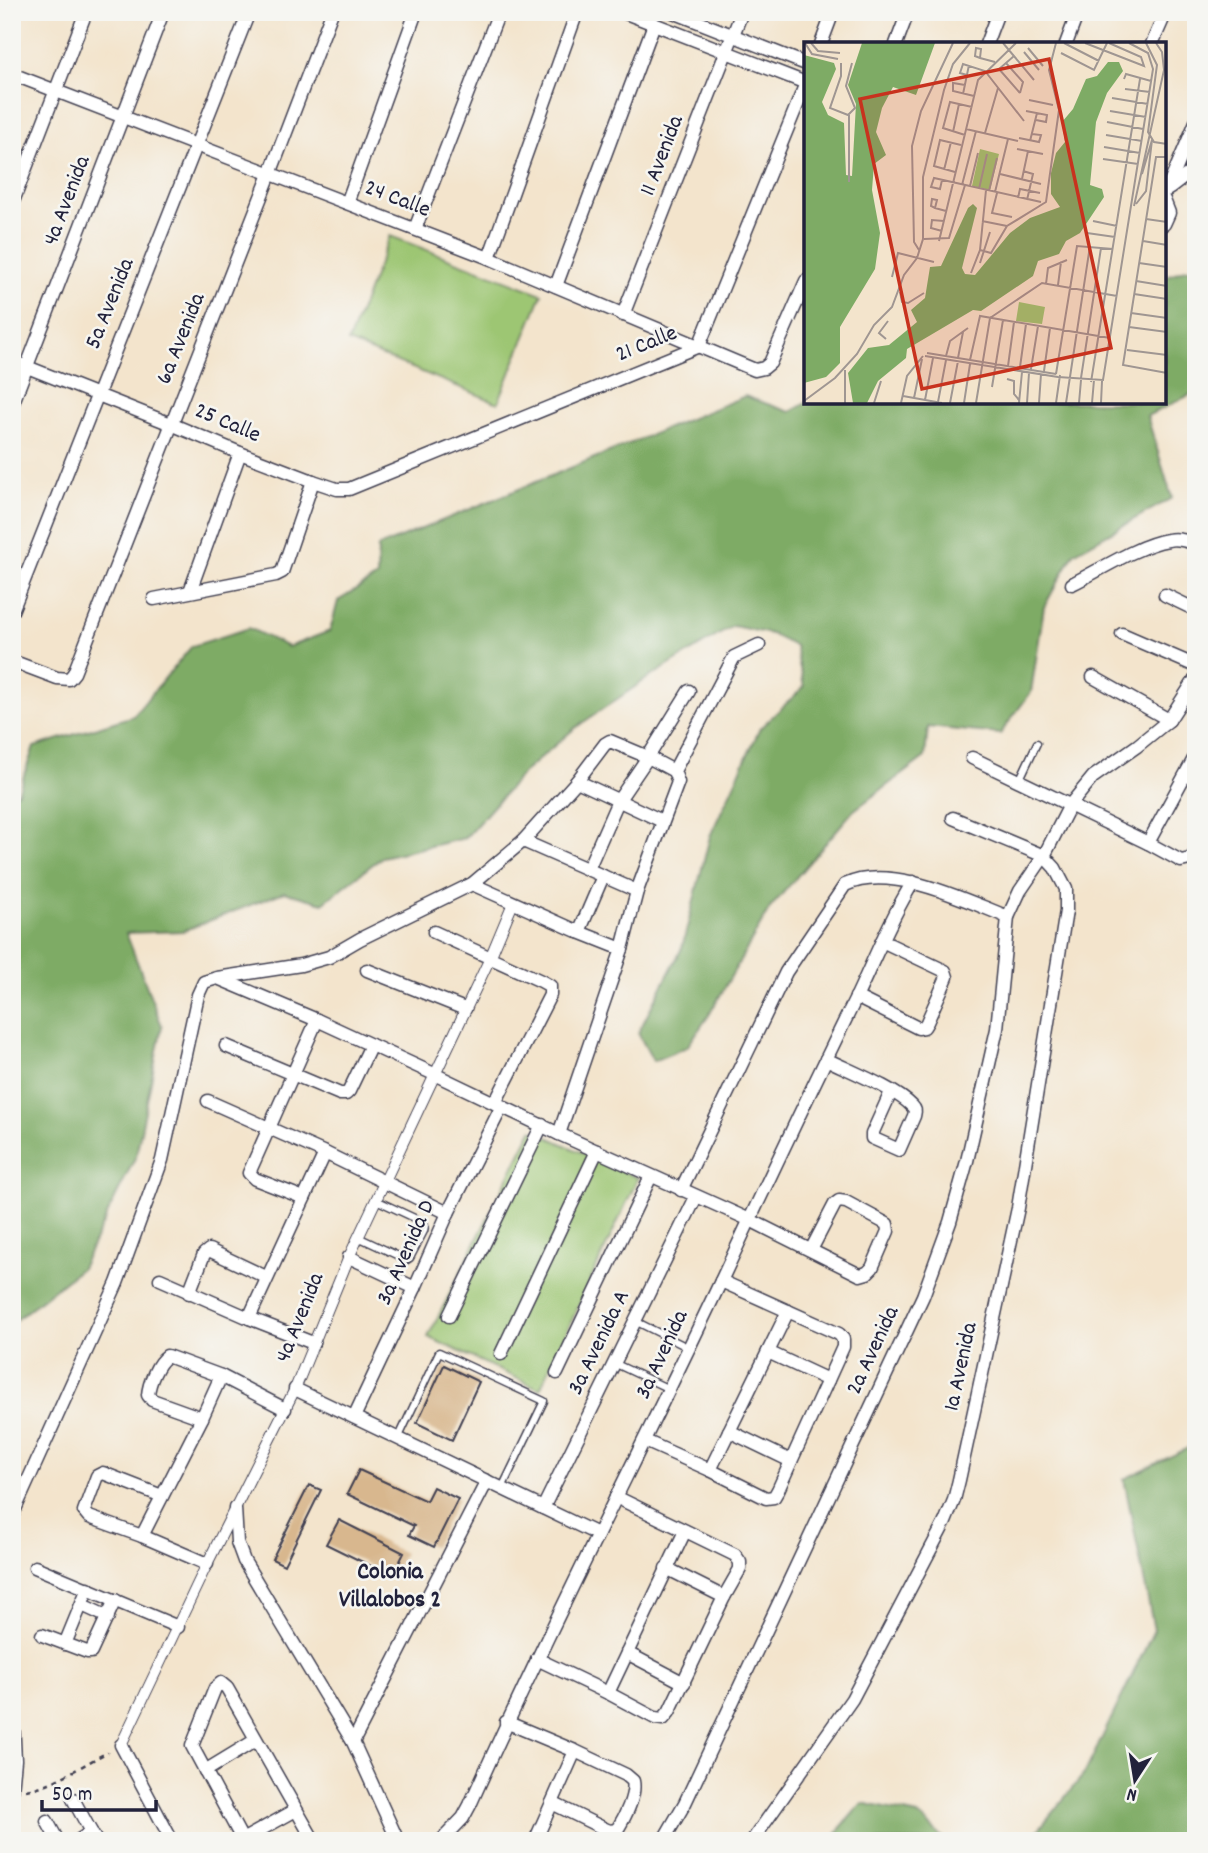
<svg xmlns="http://www.w3.org/2000/svg" width="1208" height="1853" viewBox="0 0 1208 1853" font-family="Dekko,sans-serif">
  <style>
    .green { fill: #9dc673; stroke: #607457; stroke-width: 2 }
    .forest { fill: #7eab65; stroke: #506650; stroke-width: 2 }
    .building { fill: #d8b78e }
    .lines { fill: none; stroke-linecap: round; stroke-linejoin: round }
    .service-casing { stroke: #413f51; stroke-width: 9 }
    .pedestrian-casing { stroke: #413f51; stroke-width: 12 }
    .minor-casing { stroke: #413f51; stroke-width: 15 }
    .path { stroke: #413f51; stroke-width: 2.5; stroke-dasharray: 5 5; stroke-linecap: butt }
    .service { stroke: #fff; stroke-width: 6 }
    .pedestrian { stroke: #fff; stroke-width: 10 }
    .minor { stroke: #fff; stroke-width: 12 }
    .labels { text-anchor: middle; dominant-baseline: central; stroke-width: 5; stroke-linejoin: round; paint-order: stroke }
    .street-label { font-size: 23px; fill: #22223b; stroke: #f6f6f2 }
    .neighbourhood-label { font-size: 24px; font-weight: bold; fill: #22223b; stroke: #f6f6f2 }
    .inset-road { fill: none; stroke: #9f9692; stroke-width: 2 }
    .view { fill: #c8321e; fill-opacity: 0.15; stroke: #c8321e; stroke-width: 3.5 }
    .inset-edge { fill: none; stroke: #22223b; stroke-width: 3.5 }
  </style>
  <rect width="100%" height="100%" fill="#f6f6f2"/>
  <filter id="ink" filterUnits="userSpaceOnUse"><feTurbulence type="fractalNoise" baseFrequency=".0143" numOctaves="2"/><feDisplacementMap in="SourceGraphic" scale="14" xChannelSelector="R" yChannelSelector="G"/><feConvolveMatrix kernelMatrix="1 2 1 2 8 2 1 2 1" color-interpolation-filters="sRGB"/></filter>
  <filter id="wash" filterUnits="userSpaceOnUse"><feTurbulence type="fractalNoise" baseFrequency=".00686" numOctaves="4" result="noise"/><feDisplacementMap in="SourceGraphic" scale="28" xChannelSelector="R" yChannelSelector="G"/><feGaussianBlur stdDeviation="1.57" result="paint"/><feColorMatrix in="noise" values="0 0 0 0 0 0 0 0 0 0 0 0 0 0 0 0 0 1.4 0 .05"/><feComposite in="paint" operator="in"/></filter>
  <g filter="url(#wash)">
    <rect width="100%" height="100%" fill="#f3e4cc"/>
    <g class="green">
      <path d="M390,236L542,294L498,403L348,342Z"/>
      <path d="M532,1130L638,1178L540,1389L428,1337Z"/>
    </g>
    <g class="forest">
      <path d="M1196,268V392L1147,416L1172,498L1074,553L1044,607L1031,692L1000,734L928,727L925,757L853,811L770,908L709,1015L687,1047L653,1061L638,1033L682,948L710,836L760,728L804,687L795,646L771,634L733,626L645,680L575,728L523,773L465,838L382,857L323,903L284,892L183,931L126,933L162,1026L136,1156L81,1268L12,1323V795L18,792L34,747L133,716L192,646L249,628L288,647L330,631L338,601L377,577L378,547L745,396L790,412L808,402H1164V277L1186,269Z"/>
      <path d="M1196,1444V1841H1029L1085,1773L1154,1630L1124,1479Z"/>
      <path d="M862,1803L918,1815L946,1841H835L837,1832Z"/>
    </g>
    <g id="blocks">
      <g class="building">
        <path d="M444,1365L479,1382L452,1440L417,1423Z"/>
        <path d="M359,1470L426,1501L433,1487L458,1499L434,1547L409,1535L414,1526L347,1494Z"/>
        <path d="M309,1485L321,1490L284,1565L272,1559Z"/>
        <path d="M339,1520L404,1553L393,1575L384,1571L383,1572L326,1544Z"/>
      </g>
    </g>
  </g>
  <g filter="url(#ink)">
    <use href="#blocks" fill-opacity="0" stroke="#413f51" stroke-width="2"/>
    <g class="lines">
      <g class="service-casing">
        <g id="service">
          <path d="M1019,781L1037,743"/>
          <path d="M358,1237L407,1260L410,1258L424,1231L425,1226L423,1222L376,1200"/>
          <path d="M635,1321L689,1348"/>
          <path d="M614,1363L669,1389"/>
          <path d="M398,1439L439,1352L544,1401L502,1488"/>
        </g>
      </g>
      <g class="pedestrian-casing">
        <path id="pedestrian" d="M121,1745L207,1564L295,1389L349,1257L490,958L513,903"/>
      </g>
      <g class="minor-casing">
        <g id="minor">
          <path d="M623,12L806,83"/>
          <path d="M673,12L806,64"/>
          <path d="M821,44L833,12"/>
          <path d="M896,44L908,12"/>
          <path d="M986,44L998,12"/>
          <path d="M1066,44L1078,12"/>
          <path d="M1152,44L1166,12"/>
          <path d="M12,74L489,258L755,370L764,368L770,363L806,281"/>
          <path d="M1170,188L1196,168"/>
          <path d="M1167,190L1196,122"/>
          <path d="M1164,200L1169,213L1164,224"/>
          <path d="M347,203L416,12"/>
          <path d="M12,204L86,12"/>
          <path d="M415,229L499,12"/>
          <path d="M489,258L577,12"/>
          <path d="M556,286L654,24"/>
          <path d="M623,315L742,12"/>
          <path d="M12,361L171,424L240,453L313,481L337,489H349L699,346L806,83"/>
          <path d="M12,405L163,12"/>
          <path d="M1072,584C1100,570 1138,545 1168,540C1178,538 1187,541 1196,544"/>
          <path d="M190,591L240,453"/>
          <path d="M1165,595L1196,610"/>
          <path d="M154,599L276,575L282,572L313,481"/>
          <path d="M12,611L249,12"/>
          <path d="M1122,634L1196,666"/>
          <path d="M12,661L57,678L69,679L74,673L270,174L332,12"/>
          <path d="M1093,677L1169,720"/>
          <path d="M972,758L1148,843L1181,861L1190,859L1196,853"/>
          <path d="M577,781L662,821"/>
          <path d="M523,841L637,891"/>
          <path d="M1148,843L1196,755"/>
          <path d="M588,869L618,801L648,757L689,691"/>
          <path d="M472,884L579,932L622,949"/>
          <path d="M434,932L541,981L550,986V995L495,1103"/>
          <path d="M579,932L603,876"/>
          <path d="M367,970L465,1009"/>
          <path d="M220,979L317,1020L434,1074L559,1134L750,1220L860,1275L867,1273L872,1268L888,1231L887,1224L846,1202L839,1201L835,1204L811,1250"/>
          <path d="M856,997L918,1028L924,1027L927,1022L947,977L945,971L882,941"/>
          <path d="M226,1046L340,1094H346L349,1091L371,1045"/>
          <path d="M826,1059C848,1070 896,1089 912,1106C916,1110 915,1111 914,1116L899,1150L872,1138V1134L891,1092"/>
          <path d="M208,1101L325,1153L448,1213"/>
          <path d="M559,1134L622,949L637,891L678,782L674,771L734,657L759,645"/>
          <path d="M681,1190L786,972L845,885C891,863 964,900 1008,917"/>
          <path d="M304,1198L255,1179L249,1173L317,1020"/>
          <path d="M349,1257L415,1288"/>
          <path d="M160,1279L249,1318L313,1343"/>
          <path d="M189,1293L204,1254L209,1250L266,1277"/>
          <path d="M449,1316L542,1125"/>
          <path d="M249,1318L325,1153"/>
          <path d="M768,1352L828,1380"/>
          <path d="M501,1354L597,1151"/>
          <path d="M557,1373L651,1176"/>
          <path d="M295,1389L597,1534"/>
          <path d="M354,1417L415,1288L448,1213L502,1106"/>
          <path d="M202,1418L152,1400L148,1395C149,1383 157,1363 167,1356L221,1376L285,1409"/>
          <path d="M729,1431L791,1461"/>
          <path d="M645,1441L710,1470L766,1498L774,1497L778,1490L843,1347V1339L839,1334L721,1281"/>
          <path d="M710,1470L788,1311"/>
          <path d="M162,1496L103,1473L97,1476L84,1511L89,1517L142,1536L207,1564"/>
          <path d="M235,1508L237,1542L244,1561L353,1742L398,1841"/>
          <path d="M543,1508L696,1197"/>
          <path d="M12,1516L117,1283L162,1160L198,995L204,982L217,978L301,965L329,957L360,939L472,884L523,841L577,781L605,744L610,741L648,757L674,771"/>
          <path d="M142,1536L202,1418L221,1376"/>
          <path d="M35,1567L178,1627"/>
          <path d="M666,1568L724,1597"/>
          <path d="M82,1605L108,1617"/>
          <path d="M42,1635L87,1652H91L115,1600"/>
          <path d="M65,1644L88,1588"/>
          <path d="M627,1653L684,1683"/>
          <path d="M537,1659L608,1693L655,1718L663,1719L669,1712L724,1597L740,1569V1562L735,1555L616,1497"/>
          <path d="M608,1693L685,1531"/>
          <path d="M12,1699L15,1760L12,1791"/>
          <path d="M506,1722L575,1751L626,1775L633,1781C636,1795 625,1817 617,1830L609,1831L552,1803"/>
          <path d="M353,1742L487,1481"/>
          <path d="M121,1745L172,1841"/>
          <path d="M205,1771L256,1740"/>
          <path d="M73,1799L96,1841"/>
          <path d="M47,1821L58,1841"/>
          <path d="M242,1840L296,1810"/>
          <path d="M78,1841L91,1832"/>
          <path d="M243,1841L192,1746L215,1688L221,1683L227,1688L314,1841"/>
          <path d="M441,1841L463,1818L470,1805C549,1628 638,1456 721,1281C765,1187 809,1093 855,1000C874,960 890,919 913,882"/>
          <path d="M535,1841L575,1751"/>
          <path d="M663,1841L685,1803L923,1296L950,1222L967,1161L997,1029L1008,917L1020,891L1044,856L1070,805L1093,777L1137,746L1169,720L1196,678"/>
          <path d="M752,1841L852,1699L945,1522L954,1500L959,1480L1018,1208L1066,911V889L1055,868L1044,856L953,818"/>
        </g>
      </g>
      <path class="path" d="M26,1790C55,1785 82,1765 108,1752"/>
      <use href="#service" class="service"/>
      <use href="#pedestrian" class="pedestrian"/>
      <use href="#minor" class="minor"/>
    </g>
  </g>
  <g class="labels">
    <g class="street-label">
      <text transform="translate(663 156) rotate(-69)">11 Avenida</text>
      <text transform="translate(397 200) rotate(21)">24 Calle</text>
      <text transform="translate(68 201) rotate(-69)">4a Avenida</text>
      <text transform="translate(111 304) rotate(-68)">5a Avenida</text>
      <text transform="translate(182 339) rotate(-68)">6a Avenida</text>
      <text transform="translate(647 345) rotate(-22)">21 Calle</text>
      <text transform="translate(227 424) rotate(23)">25 Calle</text>
      <text transform="translate(407 1253) rotate(-66)">3a Avenida D</text>
      <text transform="translate(301 1318) rotate(-68)">4a Avenida</text>
      <text transform="translate(600 1343) rotate(-64)">3a Avenida A</text>
      <text transform="translate(874 1351) rotate(-65)">2a Avenida</text>
      <text transform="translate(663 1355) rotate(-65)">3a Avenida</text>
      <text transform="translate(962 1367) rotate(-78)">1a Avenida</text>
    </g>
    <g class="neighbourhood-label">
      <text x="390" y="1573">Colonia<tspan x="390" dy="28">Villalobos 2</tspan></text>
    </g>
  </g>
  <g transform="translate(804 42)">
    <rect width="362" height="362" fill="#f3e4cc"/>
    <path d="M176,107L195,112L186,148L168,144ZM215,260L241,265L238,282L212,279Z" fill="#9dc673"/>
    <path d="M58,1H131L112,53L89,45L78,66L72,90L82,113L70,122L68,148L76,191L71,227L36,285V321L22,335L0,341V13L30,21L32,27L18,60L24,73L40,81L42,133L48,134L52,62L44,43ZM304,20H315L319,29L303,51L292,80L286,143L298,147L300,155L276,191L262,199L255,212L234,219L229,234L177,269L169,268L103,307L102,316L74,339L63,361H49L44,331L64,306L85,303L113,280L107,268L121,256L126,225L137,224L164,166L169,162L173,166L158,226L161,232L171,233L206,191L226,176L256,165L247,152V131L252,111L261,100L258,80L269,67L282,37L293,34Z" fill="#7eab65"/>
    <path class="inset-road" d="M1,1L8,12L34,17M7,1L14,9L36,11M199,1L230,38M260,1L295,19M281,1L340,24L337,15L305,1M342,1L353,23L344,90L350,100L363,102M224,6L239,24M220,10L235,28M257,11L290,28L303,1M210,14L195,27L216,51M176,16L177,7L172,6L171,14L176,16L191,20M37,21V34L26,66L44,73L51,66L42,44L48,21M202,21L219,40L216,51M163,33L156,31L159,22L181,29L220,79M320,37L322,32L347,39M161,43L149,41V49L170,54M321,47L346,50M159,52L165,23M308,56L344,62M225,58L249,63M222,69L243,73L242,80L232,78M306,69L342,75M303,80L339,87M162,87L214,99M149,90L155,62M181,91L194,46M161,93L139,86L146,60L168,65M302,93L338,99M215,96L235,100L237,93L228,92M226,99L233,71M300,105L336,111M213,107L239,112M363,115H352L319,323L363,331M299,117L334,122M140,128L147,100M219,129L229,132L223,158M151,130L130,124L136,98L157,103M196,132L237,142M218,137L224,109M138,138L136,147L127,145L130,136L237,160M45,140V73M158,143L172,89M166,144L174,111M175,147L183,112M185,149L193,116M191,150L204,97M193,151L188,171L208,175M214,156L216,147L236,151M332,162L342,149L348,98L338,132M330,164L360,28L358,10L352,1M131,166L133,158L128,157L127,164L131,166L142,169M342,177L363,180M178,179L203,184M289,179L313,184M138,189L127,186L128,178L140,179M283,191L311,195M120,197L145,196L161,143M135,199L174,38L212,1M339,199L363,203M115,208L110,200L108,104L117,69L149,1M176,208L187,211L203,184L242,160L255,68L245,28L252,1M176,221L186,190M335,221L363,225M167,231L176,208L182,148M88,235L94,211L130,220M332,239L363,244M242,242L244,226L263,218M254,243L257,220M96,250L98,260L104,261L120,251M330,252L363,257M327,271L363,276M325,285L363,290M82,297L75,291L84,279M323,308L363,313M123,311L252,332M121,314L254,335M142,314L146,299L164,286M154,316L159,290M166,318L176,274L306,296M204,324L210,280M216,325L222,282M227,327L234,284M240,329L246,286M252,332L273,204L309,207M254,335L299,338L349,27L344,11L325,1M277,336L297,206M203,337L210,339V352L215,358M287,340L336,37M188,345L199,278M99,354L138,361M110,356L118,317M121,358L129,316M0,359L31,336L53,312L70,283L88,265L100,233L113,216L119,197V135L140,48L149,22L166,1M134,360L142,318M41,361V328M70,361L77,339M97,361L103,334L119,314M146,361L154,319M160,361L166,322M172,361L186,276L238,241L313,254M215,361L218,330M223,361L225,331M235,361L237,332M252,361L256,333M262,361L286,204M275,361L277,338M288,361L290,338M297,361L298,339"/>
    <path class="view" d="M245,17L307,306L118,347L56,57Z"/>
    <rect width="362" height="362" class="inset-edge"/>
  </g>
  <rect width="1208" height="1853" fill="none" stroke="#f6f6f2" stroke-width="42"/>
  <g transform="translate(1135 1780) rotate(192)" stroke="#f6f6f2" stroke-width="5" paint-order="stroke">
  <path d="M0-5L12 26L0 18L-12 26Z" fill="#22223b"/>
  <text y="-10" font-size="19" font-weight="bold" text-anchor="middle" fill="#22223b">N</text>
  </g>
  <path d="M42 1800v10h114v-10" fill="none" stroke="#22223b" stroke-width="3.5"/>
  <text x="52" y="1800" font-size="21" fill="#22223b" stroke="#f6f6f2" stroke-width="5" paint-order="stroke">50 m</text>
</svg>
